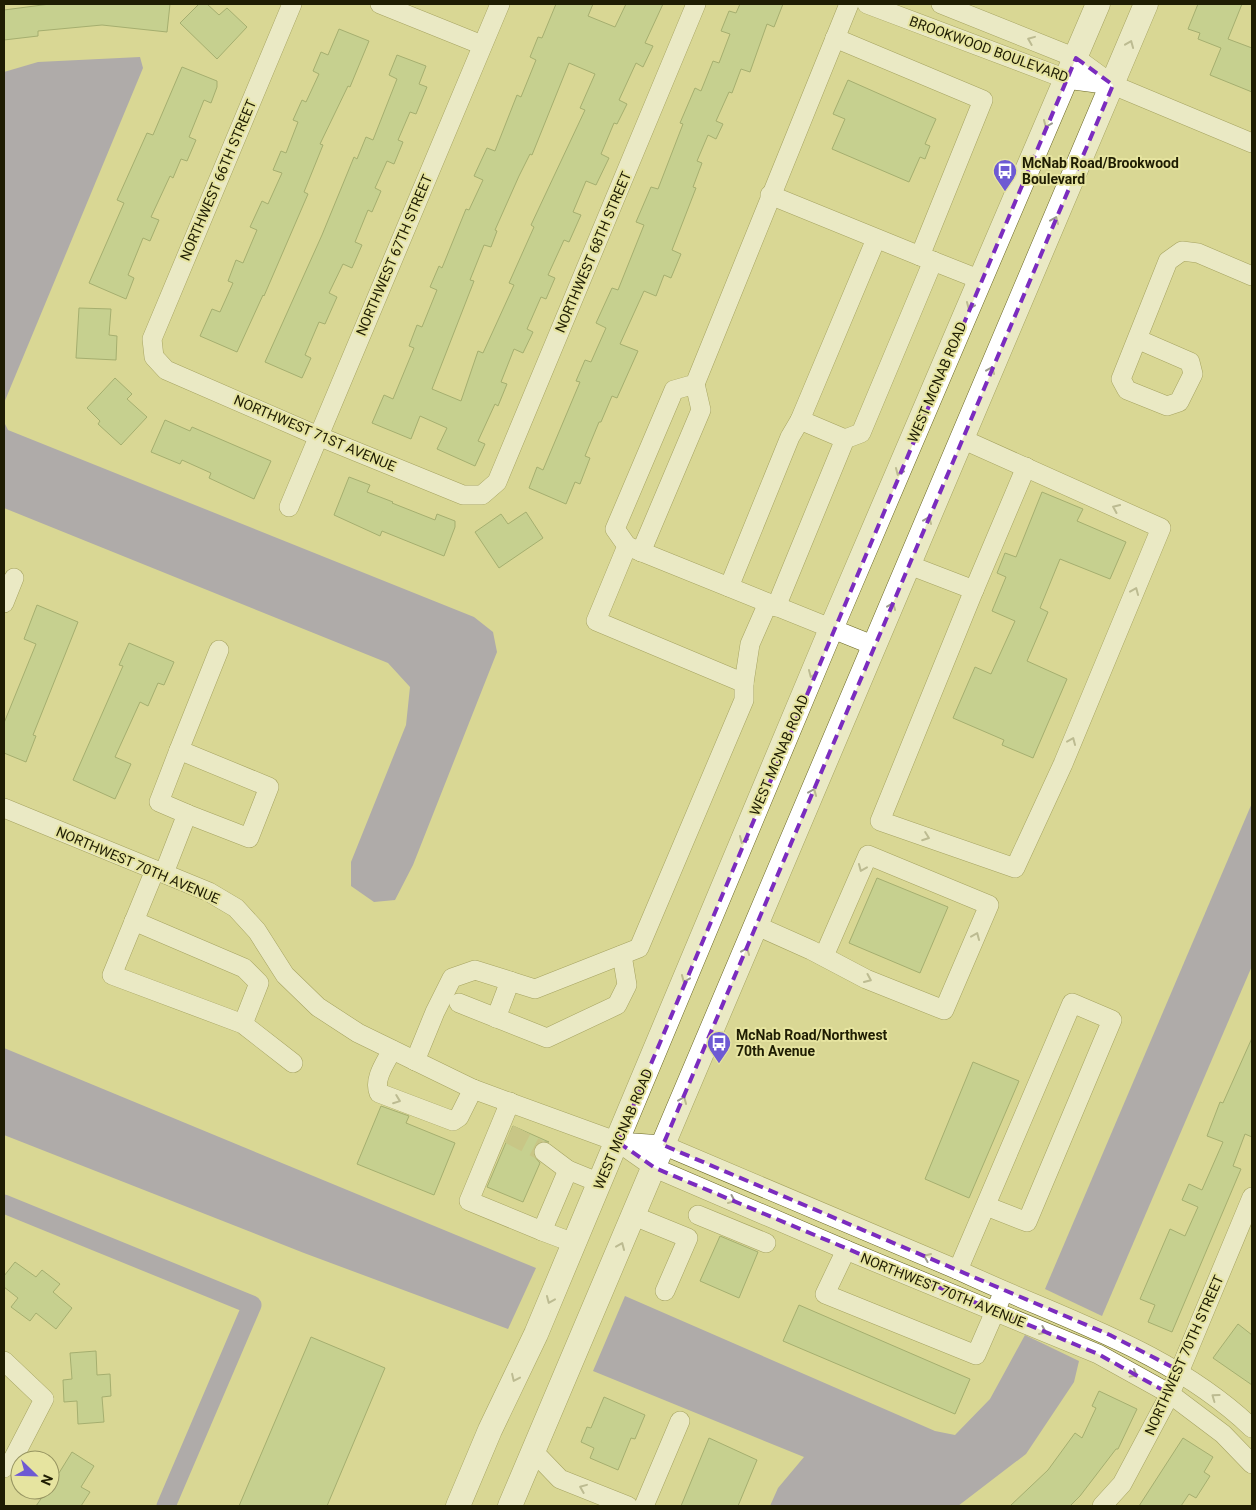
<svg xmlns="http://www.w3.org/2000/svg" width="1256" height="1510" viewBox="0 0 1256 1510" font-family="Roboto,sans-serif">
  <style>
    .water { fill: #7c75c4 }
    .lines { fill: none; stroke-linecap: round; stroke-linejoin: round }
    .canal { stroke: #7c75c4; stroke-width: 19 }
    .building { fill: #afc88b; stroke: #667d43; fill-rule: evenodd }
    .minor-tunnel { stroke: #b4b277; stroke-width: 19; stroke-dasharray: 19 9; stroke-linecap: butt }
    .minor-casing { stroke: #686523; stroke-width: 20 }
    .major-casing { stroke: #686523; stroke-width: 25 }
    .minor { stroke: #fff; stroke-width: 19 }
    .major { stroke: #fff; stroke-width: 24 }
    .oneway { stroke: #9a998e }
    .marked { fill: none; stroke: #7b2cbf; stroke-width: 4; stroke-dasharray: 10 6; stroke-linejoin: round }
    .labels { text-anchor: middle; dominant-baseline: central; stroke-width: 4; stroke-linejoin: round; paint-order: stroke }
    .street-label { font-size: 14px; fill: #1f1d03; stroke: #e6e4a0 }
    .poi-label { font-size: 14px; font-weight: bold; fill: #1f1d03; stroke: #e6e4a0; text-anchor: start }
  </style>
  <rect width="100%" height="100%" fill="#d9d794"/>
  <g class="water">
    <path d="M140,57L143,68L4,403V72L38,62Z"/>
    <path d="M4,422L8,430L474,617L493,632L497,652L413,865L395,900L374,902L351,886V862L406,725L410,687L388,663L4,508Z"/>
    <path d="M1252,803V966L1102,1316L1045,1289Z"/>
    <path d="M4,1048L536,1268L508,1329L304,1253L4,1135Z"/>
    <path d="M625,1296L935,1431L955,1435L990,1399L1025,1335L1079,1361L1074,1382L1026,1454L958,1506H770L778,1488L804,1457L593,1371Z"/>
  </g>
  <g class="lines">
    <path class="canal" d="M4,1204L252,1305L166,1506"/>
  </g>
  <g class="building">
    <path d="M50,4H170L167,32L102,25L38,31V36L4,40V10Z"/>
    <path d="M199,4H207L219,15L227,8L247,27L217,59L180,23Z"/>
    <path d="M556,4H593L588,16L615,27L626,4H663L645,43L653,46L643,67L636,63L619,100L627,104L617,124L614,123L601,154L609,158L596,185L586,181L573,212L581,215L569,242L564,240L548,275L555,278L546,299L541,297L527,329L533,332L523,353L514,349L501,382L507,384L498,406L495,404L478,441L485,444L475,466L437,449L447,428L420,416L411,439L372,423L384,395L393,399L414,348L409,346L417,325L422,327L437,290L430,287L439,266L442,268L466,209L469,210L483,180L474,176L487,148L495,151L517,95L521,97L536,60L530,57L538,37L542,38ZM569,63L595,74L580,108L585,110L531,225L534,227L509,283L514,285L483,353L478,351L461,401L432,389L474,281L470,280L484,245L491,247L497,231L495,230L519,176L530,154L532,155Z"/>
    <path d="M740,4H783L774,27L767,24L750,72L741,69L732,93L729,92L716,121L723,124L716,139L708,135L697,161L702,163L693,187L696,188L672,250L681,254L671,278L664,275L656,296L644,291L620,344L638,351L617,398L612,396L601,422H599L585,456L590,458L580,484L575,482L566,504L529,488L537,467L543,470L580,382L576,381L585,360L591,362L606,328L596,323L612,288L618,290L644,225L636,222L651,187L658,189L683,124L680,123L695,88L701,91L713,61L719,63L730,34L721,31L729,11L736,13Z"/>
    <path d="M1198,4H1242L1228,39L1252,48V92L1210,75L1221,48L1198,39L1200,33L1188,29Z"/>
    <path d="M339,29L369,41L350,87L348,86L320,144L323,145L304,192L308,194L264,296L263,295L237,352L200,336L212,309L220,312L233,283L228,281L236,260L243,263L257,230L250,227L262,201L268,204L282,173L273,170L281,151L286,153L298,122L293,120L302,100L306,102L319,74L313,71L321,52L328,55Z"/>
    <path d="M397,55L426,66L419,84L427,87L416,114L410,112L398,140L403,142L394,164L387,161L375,188L381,191L372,212L368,210L355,242L362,245L352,268L343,264L329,293L337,297L325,324L319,322L305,355L311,358L302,378L265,362L322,235L354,157L357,159L366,137L373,140L397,79L389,75Z"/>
    <path d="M182,67L217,81V87L211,103L204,100L189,137L196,140L187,161L181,159L173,178L170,176L151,217L159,220L150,241L143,238L128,275L134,278L126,299L89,283L124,203L117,200L147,133L153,135Z"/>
    <path d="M848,80L936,119L925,144L930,146L925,159L920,157L909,182L832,149L845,119L833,114Z"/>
    <path d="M79,308L111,309L109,335L117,336L116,360L76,358Z"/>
    <path d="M115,378L132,394L127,399L147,417L121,445L98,424L100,421L87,408Z"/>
    <path d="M165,420L190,431L192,427L271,461L254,499L209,478L211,473L182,460L180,464L151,452Z"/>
    <path d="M349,477L370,485L367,492L393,502L392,503L435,520L437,514L455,521V527L444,556L382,531L380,536L334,515Z"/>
    <path d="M1042,492L1083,509L1077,521L1126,542L1110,579L1060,559L1040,608L1048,612L1027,661L1067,679L1033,758L1002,745L1004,740L953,718L975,667L991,674L1015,621L992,611L1006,577L997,573L1005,553L1016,557Z"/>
    <path d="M526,512L543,538L499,568L475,532L501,514L508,524Z"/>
    <path d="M37,605L78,622L33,735L36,736L26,762L4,753V723L36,644L24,639Z"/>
    <path d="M129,643L174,662L164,685L158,683L148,706L140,702L115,757L131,764L115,799L73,780L123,666L119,665Z"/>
    <path d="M877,878L948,907L920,973L849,943Z"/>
    <path d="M1252,1038V1137L1245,1134L1233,1166L1241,1169L1172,1332L1148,1322L1155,1305L1140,1299L1170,1229L1185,1236L1198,1207L1182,1200L1189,1184L1202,1190L1223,1142L1207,1136L1220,1102L1223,1103Z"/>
    <path d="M973,1062L1019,1081L969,1198L925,1179Z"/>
    <path d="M381,1106L409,1116L406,1123L455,1143L434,1195L357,1164Z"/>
    <path d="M513,1126L549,1142H540L535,1146L534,1156L540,1163L523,1202L487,1187Z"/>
    <path d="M720,1236L758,1252L739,1298L700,1281Z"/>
    <path d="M15,1262L36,1277L42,1270L60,1284L53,1292L72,1308L56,1329L36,1313L30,1321L11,1307L18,1298L4,1287V1276Z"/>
    <path d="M799,1305L970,1379L955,1414L783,1341Z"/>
    <path d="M1238,1324L1252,1335V1385L1213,1358Z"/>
    <path d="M311,1337L385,1368L327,1506H239Z"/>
    <path d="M96,1351L97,1375L110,1374L111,1396L102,1397L104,1422L78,1424L77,1401L64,1402L63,1380L72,1379L70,1353Z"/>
    <path d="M1099,1391L1137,1409L1118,1449H1116L1080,1496L1070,1506H1010L1048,1470L1075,1433L1082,1438L1096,1408L1092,1406Z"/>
    <path d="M604,1397L645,1415L635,1439L631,1438L618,1470L590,1458L594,1448L581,1442L587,1427L591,1428Z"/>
    <path d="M709,1438L757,1460L738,1506H681Z"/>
    <path d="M1183,1438L1213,1457L1204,1472L1210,1476L1196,1498L1189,1494L1181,1506H1139Z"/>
    <path d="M72,1452L94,1466L81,1487L90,1492L81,1506H36L47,1490H50V1467L59,1473Z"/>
  </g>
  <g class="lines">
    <path class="minor-tunnel" d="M509,1134L544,1152"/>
    <g class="minor-casing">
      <g id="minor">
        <path d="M292,4L152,339L154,357L166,370L318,436L463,495H482L497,482L696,4"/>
        <path d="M380,4L482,45"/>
        <path d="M867,4L1066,79L1112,85"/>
        <path d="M941,4L1076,58L1113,85L1252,143"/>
        <path d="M835,38L983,100L920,256L981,280"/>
        <path d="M770,195L920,256"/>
        <path d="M1137,339L1190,362L1193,374L1179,402L1167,406L1127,390L1121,379L1168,261L1182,251L1198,253L1252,276"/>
        <path d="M800,420L845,439"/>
        <path d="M962,439L1161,528L1063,764L1015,868L880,821L974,590"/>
        <path d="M289,507L500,4"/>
        <path d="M627,546L875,646"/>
        <path d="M641,552L701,410L695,384"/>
        <path d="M909,565L974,590L1026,467"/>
        <path d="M729,587L790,437L800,420L876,239"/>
        <path d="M4,603L14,578"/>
        <path d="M776,607L845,439L861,433L933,261"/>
        <path d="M744,683L750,644L768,603"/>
        <path d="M179,750L159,802L187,814"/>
        <path d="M4,808L209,892L236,908L257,931L285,975L318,1007L358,1033L473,1089L618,1142L655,1168L846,1250L1098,1354L1170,1394L1223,1434L1252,1464"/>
        <path d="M155,870L112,975L243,1024L293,1063"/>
        <path d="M164,873L187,814L249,838L269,787L179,750L219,650"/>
        <path d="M134,921L244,968L259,983L243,1024"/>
        <path d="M757,926L811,950L866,979L944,1010L989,905L868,855L824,956"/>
        <path d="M459,1003L547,1038L617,1005L627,985L622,955"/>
        <path d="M496,1018L510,981"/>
        <path d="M392,1050C386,1062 373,1079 379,1093L453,1121L459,1117L473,1089"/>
        <path d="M415,1061L435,1012L452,978L475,970L535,989L639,948L744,700V683L596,621L627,546L615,529L674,390L695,384L849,4"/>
        <path d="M510,1102L469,1201L542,1231L568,1170"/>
        <path d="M619,1142L663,1145L958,1270C1059,1318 1169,1349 1252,1428"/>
        <path d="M544,1152L568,1170L600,1183"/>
        <path d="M698,1215L766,1243"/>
        <path d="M634,1216L688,1238L665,1291"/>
        <path d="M542,1231L574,1243"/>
        <path d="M846,1250L825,1294L976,1355L1000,1300"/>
        <path d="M958,1270L1072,1003L1112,1020L1027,1222L986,1206"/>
        <path d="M4,1361L44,1399L13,1459L4,1468"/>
        <path d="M534,1452L560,1479L628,1506"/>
        <path d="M644,1506L680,1421"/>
        <path d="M1102,1506L1122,1484L1170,1394L1252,1197"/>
      </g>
    </g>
    <g class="major-casing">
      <g id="major">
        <path d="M458,1506L490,1430L536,1334L831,629L1098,4"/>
        <path d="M510,1506L1146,4"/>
      </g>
    </g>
    <use href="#minor" class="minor"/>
    <use href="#major" class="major"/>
  </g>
  <defs><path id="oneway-chevron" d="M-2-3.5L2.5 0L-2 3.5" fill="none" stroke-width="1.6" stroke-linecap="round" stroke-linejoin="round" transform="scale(1.25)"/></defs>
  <g class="oneway">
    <use href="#oneway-chevron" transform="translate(1031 40) rotate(-158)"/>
    <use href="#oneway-chevron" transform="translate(1130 44) rotate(-68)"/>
    <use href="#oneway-chevron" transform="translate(1047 124) rotate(113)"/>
    <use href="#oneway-chevron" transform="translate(1055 220) rotate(-67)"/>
    <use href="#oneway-chevron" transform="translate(970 306) rotate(113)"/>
    <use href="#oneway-chevron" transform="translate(991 370) rotate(-67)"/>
    <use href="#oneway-chevron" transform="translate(899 472) rotate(113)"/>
    <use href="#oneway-chevron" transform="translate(1116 508) rotate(-156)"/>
    <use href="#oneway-chevron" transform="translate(928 520) rotate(-67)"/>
    <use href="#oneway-chevron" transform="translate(1135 591) rotate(-67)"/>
    <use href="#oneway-chevron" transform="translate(892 606) rotate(-67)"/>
    <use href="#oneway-chevron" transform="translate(812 674) rotate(113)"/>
    <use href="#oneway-chevron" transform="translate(1072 741) rotate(-67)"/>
    <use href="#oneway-chevron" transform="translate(813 792) rotate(-67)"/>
    <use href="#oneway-chevron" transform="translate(926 837) rotate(20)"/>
    <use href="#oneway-chevron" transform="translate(743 840) rotate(113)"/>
    <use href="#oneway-chevron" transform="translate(862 868) rotate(113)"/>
    <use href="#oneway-chevron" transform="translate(976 936) rotate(-67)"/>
    <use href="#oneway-chevron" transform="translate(746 951) rotate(-67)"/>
    <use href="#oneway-chevron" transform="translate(685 979) rotate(113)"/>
    <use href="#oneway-chevron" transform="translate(868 979) rotate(24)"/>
    <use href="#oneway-chevron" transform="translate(397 1100) rotate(21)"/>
    <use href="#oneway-chevron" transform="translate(683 1100) rotate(-67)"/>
    <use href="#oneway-chevron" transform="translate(732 1200) rotate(24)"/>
    <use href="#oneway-chevron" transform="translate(621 1246) rotate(-67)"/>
    <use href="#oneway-chevron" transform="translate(927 1257) rotate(-157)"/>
    <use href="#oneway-chevron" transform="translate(550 1300) rotate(113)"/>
    <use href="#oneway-chevron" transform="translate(1043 1331) rotate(23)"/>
    <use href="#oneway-chevron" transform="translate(1134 1374) rotate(29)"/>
    <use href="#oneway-chevron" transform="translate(515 1378) rotate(115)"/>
    <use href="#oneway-chevron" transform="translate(1215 1397) rotate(-144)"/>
    <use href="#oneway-chevron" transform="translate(583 1488) rotate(-158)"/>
  </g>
  <path d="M0 0H1256V1510H0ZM1076,58L1113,85L663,1145L1110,1335L1180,1371L1170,1394L1098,1354L655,1168L618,1142Z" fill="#d9d794" fill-opacity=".55" fill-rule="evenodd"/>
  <path class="marked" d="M1076,58L1113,85L663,1145L1110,1335L1180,1371L1170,1394L1098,1354L655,1168L618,1142Z"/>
  <defs>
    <g id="bus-pin" transform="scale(1.25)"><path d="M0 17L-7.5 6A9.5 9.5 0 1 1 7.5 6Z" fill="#6e5ad3" stroke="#e6e4a0"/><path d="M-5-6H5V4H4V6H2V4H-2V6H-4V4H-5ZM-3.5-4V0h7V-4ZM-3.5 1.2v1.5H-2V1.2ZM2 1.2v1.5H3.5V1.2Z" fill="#fff"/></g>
  </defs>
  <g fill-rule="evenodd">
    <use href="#bus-pin" x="1005" y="171"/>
    <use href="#bus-pin" x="719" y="1043"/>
  </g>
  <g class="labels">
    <g class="street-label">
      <text transform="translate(989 49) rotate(20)">BROOKWOOD BOULEVARD</text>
      <text transform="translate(218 180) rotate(-67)">NORTHWEST 66TH STREET</text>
      <text transform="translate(593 252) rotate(-67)">NORTHWEST 68TH STREET</text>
      <text transform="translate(394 255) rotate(-67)">NORTHWEST 67TH STREET</text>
      <text transform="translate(937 382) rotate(-67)">WEST MCNAB ROAD</text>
      <text transform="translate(315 433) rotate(23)">NORTHWEST 71ST AVENUE</text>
      <text transform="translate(779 755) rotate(-67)">WEST MCNAB ROAD</text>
      <text transform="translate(138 865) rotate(23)">NORTHWEST 70TH AVENUE</text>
      <text transform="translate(623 1129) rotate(-67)">WEST MCNAB ROAD</text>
      <text transform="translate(943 1290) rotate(22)">NORTHWEST 70TH AVENUE</text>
      <text transform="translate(1184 1355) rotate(-66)">NORTHWEST 70TH STREET</text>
    </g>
    <g class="poi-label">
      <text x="1022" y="163">McNab Road/Brookwood<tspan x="1022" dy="16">Boulevard</tspan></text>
      <text x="736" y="1035">McNab Road/Northwest<tspan x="736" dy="16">70th Avenue</tspan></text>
    </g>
  </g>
  <rect width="1256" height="1510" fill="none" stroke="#1f1d03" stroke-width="10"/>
  <g transform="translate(35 1475) rotate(113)"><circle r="24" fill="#e6e4a0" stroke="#969461"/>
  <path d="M0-4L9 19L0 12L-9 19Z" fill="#6e5ad3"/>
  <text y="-8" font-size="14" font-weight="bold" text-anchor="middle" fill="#1f1d03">N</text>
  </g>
</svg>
